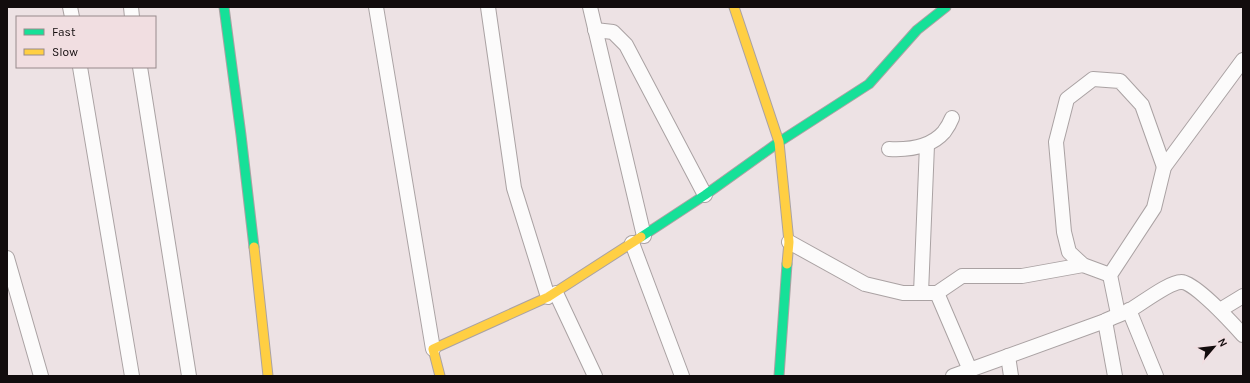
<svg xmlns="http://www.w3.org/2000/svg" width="1250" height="383" viewBox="0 0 1250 383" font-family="Karla,sans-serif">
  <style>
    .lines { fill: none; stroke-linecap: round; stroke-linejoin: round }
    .street-casing { stroke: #aaa2a3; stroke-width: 16 }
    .fast-casing { stroke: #aaa2a3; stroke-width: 11 }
    .slow-casing { stroke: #aaa2a3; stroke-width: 11 }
    .street { stroke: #fcfbfb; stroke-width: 14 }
    .fast { stroke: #16e098; stroke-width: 9 }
    .slow { stroke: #ffcf43; stroke-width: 9 }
  </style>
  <rect width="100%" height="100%" fill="#ede2e4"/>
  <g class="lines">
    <g class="street-casing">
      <g id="street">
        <path d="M70,7L72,17"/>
        <path d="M131,7L132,17"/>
        <path d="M376,7L433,349"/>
        <path d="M488,7L514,188L548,297"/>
        <path d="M590,7L644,236"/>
        <path d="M595,30L613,32L626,45L705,195"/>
        <path d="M80,67L132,376"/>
        <path d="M140,67L189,376"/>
        <path d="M889,149C908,150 930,148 944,132C947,128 950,123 952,118"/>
        <path d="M789,242L865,284L903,293H937L962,276H1022L1083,265"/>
        <path d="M632,243L682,376"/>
        <path d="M7,258L41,376"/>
        <path d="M1110,275L1083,265L1069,252L1064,232L1056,142L1067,99L1093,79L1120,81L1142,105L1164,167"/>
        <path d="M556,293L595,376"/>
        <path d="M921,293L927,145"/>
        <path d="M937,293L970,370"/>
        <path d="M1129,310L1156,376"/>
        <path d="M1220,310L1243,296"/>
        <path d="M1118,314L1110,275L1154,208L1164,167L1243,60"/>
        <path d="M1105,321L1115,376"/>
        <path d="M1008,356L1011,376"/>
        <path d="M953,376L1105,321C1113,317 1122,314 1130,310C1141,304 1169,282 1181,282C1194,281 1233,324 1243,335"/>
      </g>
    </g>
    <g class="fast-casing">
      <g id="fast">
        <path d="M224,7L241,135L254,247"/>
        <path d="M641,237L705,195L779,142L869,84L917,30L946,7"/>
        <path d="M779,376L787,264"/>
      </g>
    </g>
    <g class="slow-casing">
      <g id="slow">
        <path d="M734,7L779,142L789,242L787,264"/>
        <path d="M254,247L268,376"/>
        <path d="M440,376L433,349L548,297L641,237"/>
      </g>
    </g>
    <use href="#street" class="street"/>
    <use href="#fast" class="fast"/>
    <use href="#slow" class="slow"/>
  </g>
  <rect width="1250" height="383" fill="none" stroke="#120c0d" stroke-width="16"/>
  <rect x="16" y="16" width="140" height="52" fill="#f1dee1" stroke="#988a8c"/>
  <rect x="24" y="29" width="20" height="6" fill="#16e098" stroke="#988a8c"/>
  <text x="52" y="36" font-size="12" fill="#120c0d">Fast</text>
  <rect x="24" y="49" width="20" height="6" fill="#ffcf43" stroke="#988a8c"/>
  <text x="52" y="56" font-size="12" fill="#120c0d">Slow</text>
  <g transform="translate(1214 347) rotate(62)" stroke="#f1dee1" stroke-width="3" paint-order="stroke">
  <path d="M0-3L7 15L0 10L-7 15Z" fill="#120c0d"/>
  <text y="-6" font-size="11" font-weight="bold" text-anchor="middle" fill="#120c0d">N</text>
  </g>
</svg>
